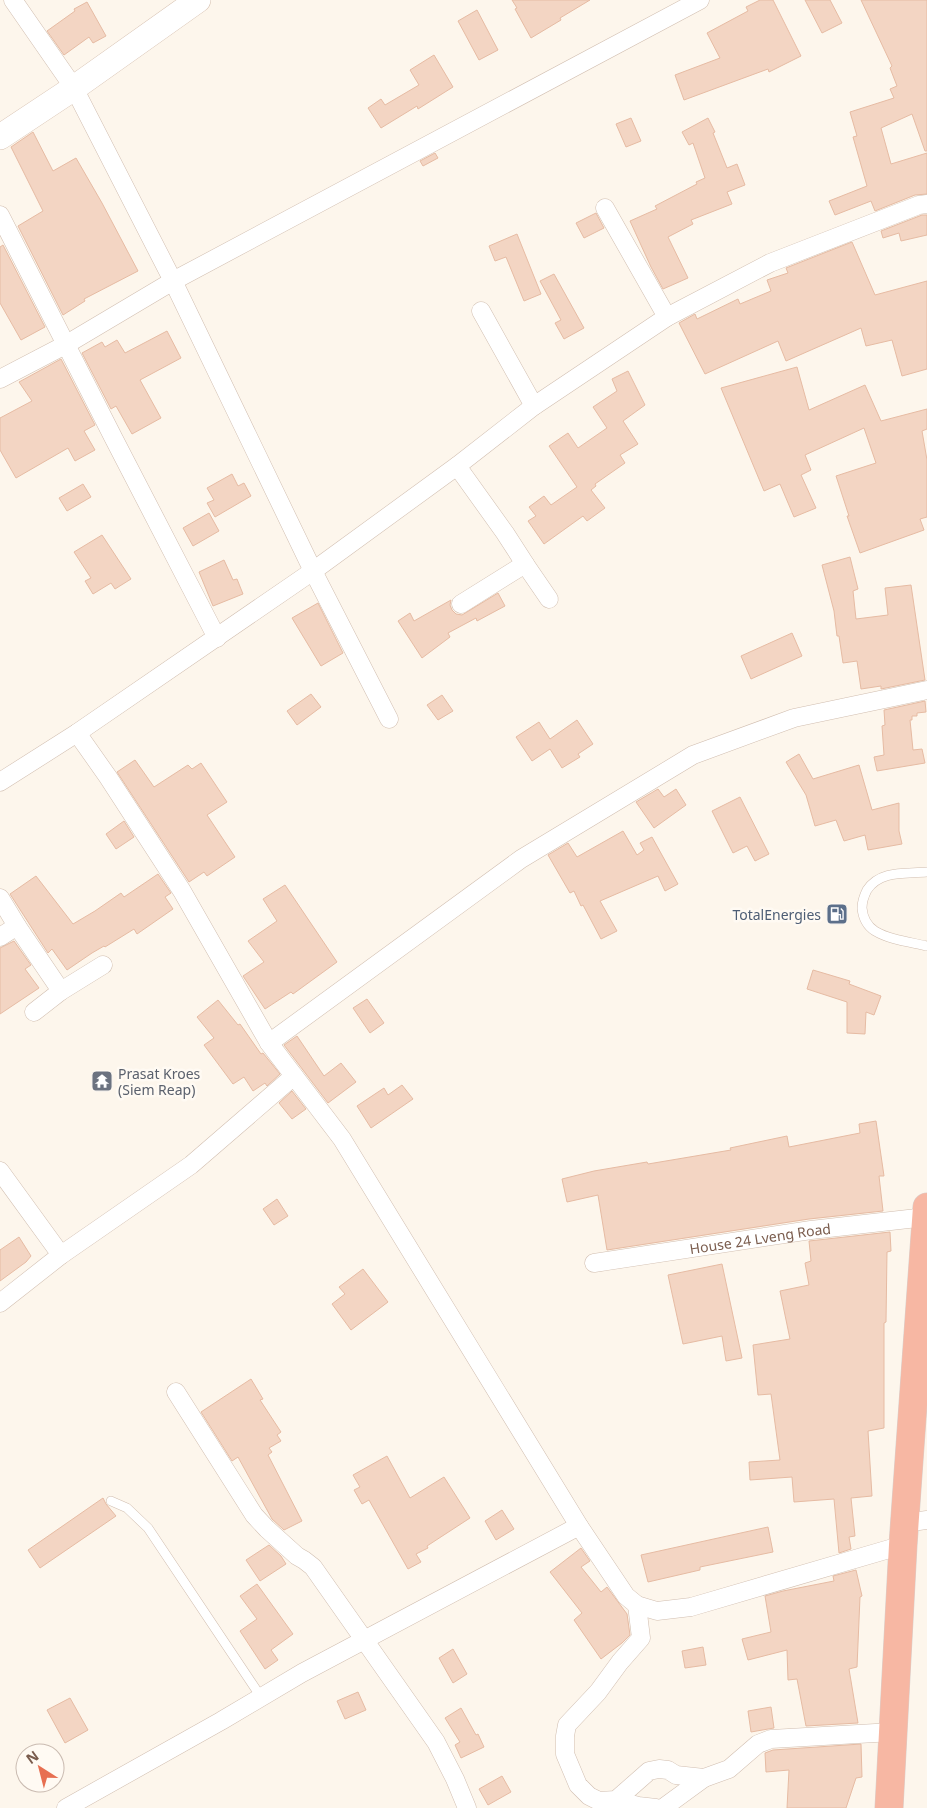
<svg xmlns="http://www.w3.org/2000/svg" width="927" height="1808" viewBox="0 0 927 1808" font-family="'Noto Sans',sans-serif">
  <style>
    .building { fill: #f3d5c3; stroke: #e6bba3 }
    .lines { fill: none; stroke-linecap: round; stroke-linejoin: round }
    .lane-casing { stroke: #d1beb0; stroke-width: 10 }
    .street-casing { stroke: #d1beb0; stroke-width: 19 }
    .secondary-casing { stroke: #d6c0b0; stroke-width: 26 }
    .highway-casing { stroke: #dad1cd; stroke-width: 29 }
    .lane { stroke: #fff; stroke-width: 9 }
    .street { stroke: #fff; stroke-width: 18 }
    .secondary { stroke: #fff; stroke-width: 25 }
    .highway { stroke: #f7b7a3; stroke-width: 28 }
    .labels { text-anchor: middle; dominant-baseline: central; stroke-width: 5; stroke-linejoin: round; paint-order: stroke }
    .service-label { font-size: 14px; fill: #4e5e75; stroke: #fffaf3; text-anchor: end }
    .worship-label { font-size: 14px; fill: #5b616d; stroke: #fffaf3; text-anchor: start }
    .street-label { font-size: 14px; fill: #7a5c4d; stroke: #fffaf3 }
  </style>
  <rect width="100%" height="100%" fill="#fdf6ec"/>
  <g class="building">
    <path d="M512,0H590L560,18L561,20L531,38L515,9L517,8Z"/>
    <path d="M760,0H773L801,56L769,72L768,69L684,100L675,75L720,58L707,33L748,11L746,7Z"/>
    <path d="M805,0H830L842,23L822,33Z"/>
    <path d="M861,0H927V151H925L912,114L881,128L891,164L927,153V194L915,195L875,211L871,201L835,215L829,201L867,186L853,137L857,136L850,112L894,98L890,89L897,86L890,68L892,66Z"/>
    <path d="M87,2L106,36L93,43L89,37L64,55L47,31L75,11L74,9Z"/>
    <path d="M477,10L498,50L479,60L458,21Z"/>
    <path d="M434,55L453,87L418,109L417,106L381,128L368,108L381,99L385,105L419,85L410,70Z"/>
    <path d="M631,118L641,141L626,147L616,124Z"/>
    <path d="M708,118L715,132L713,133L727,168L737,164L745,185L727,192L732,204L691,220L693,224L668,237L688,278L663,289L651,267L630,221L657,209L655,206L697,184L696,182L705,178L693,143L689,145L682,132Z"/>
    <path d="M33,132L53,171L76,158L102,203L138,271L84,299L85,301L63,315L18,226L43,211L11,147Z"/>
    <path d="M435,153L438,158L423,166L420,161Z"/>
    <path d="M596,213L604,228L584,238L576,223Z"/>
    <path d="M922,215H927V235L901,241L899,233L883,238L881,231Z"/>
    <path d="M517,234L541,294L524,301L506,257L495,261L489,246Z"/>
    <path d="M852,242L875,295L927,281V369L902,376L892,340L866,346L861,328L786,361L778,341L705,374L679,323L695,314L697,319L738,299L740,304L771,291L767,280L788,273L786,268Z"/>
    <path d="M3,245L45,327L21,340L0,303V247Z"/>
    <path d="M554,274L584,328L564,339L555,323L561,320L540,281Z"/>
    <path d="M167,331L181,358L140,380L161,418L132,434L116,406L111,409L82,353L102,342L105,347L117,340L125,353Z"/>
    <path d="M61,359L95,425L84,431L95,450L75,461L68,448L16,478L0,450V418L32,401L19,382Z"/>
    <path d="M797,367L809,410L865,385L881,421L927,409V429L922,431L927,460V517L920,519L924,530L860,553L847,516H849L836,476L876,463L864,428L805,455L811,470L801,475L816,508L794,517L780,484L764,491L721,388Z"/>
    <path d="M628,371L645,405L623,421L638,444L620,455L625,463L595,484L596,486L591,490L605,508L587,521L583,516L544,544L528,521L536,516L529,507L544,496L551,505L577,487L549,446L568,433L578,448L607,428L593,407L617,391L612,379Z"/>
    <path d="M232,474L238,486L244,483L251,496L215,517L207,503L214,500L207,488Z"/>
    <path d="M83,484L91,497L67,511L59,498Z"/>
    <path d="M209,513L219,531L193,546L183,528Z"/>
    <path d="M102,535L131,579L115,589L111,583L93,594L85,581L91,578L74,552Z"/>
    <path d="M850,557L858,589L853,591L856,619L888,615L885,588L911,585L925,680L881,689V686L861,689L857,661L843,663L839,636H837L834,611L822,565Z"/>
    <path d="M224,560L233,580L237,579L243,594L213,606L199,572Z"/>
    <path d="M498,593L505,606L477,621L476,618L448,633L450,637L422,658L398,621L410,613L414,621L451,600L450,605L452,610L456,614L462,615Z"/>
    <path d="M318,603L343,653L321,666L292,618Z"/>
    <path d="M792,633L802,656L751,679L741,656Z"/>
    <path d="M311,694L321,707L297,725L287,711Z"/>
    <path d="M442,695L453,711L438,720L427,705Z"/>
    <path d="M925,701L926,712L917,713V716H912V720H910L913,750L922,749L925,763L877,771L874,757L884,755L882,726L885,725L884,710Z"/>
    <path d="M577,720L593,744L578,754L580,757L562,768L550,749L532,761L516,737L539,722L550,739Z"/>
    <path d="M799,754L813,779L859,765L872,810L899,803V831L902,844L868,850L865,835L844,841L836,820L815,826L806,795L786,762Z"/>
    <path d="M135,760L154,787L188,765L192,769L201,763L227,802L207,815L235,857L207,876L204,872L189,882L117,772Z"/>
    <path d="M658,789L664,797L676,789L686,805L654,828L636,802Z"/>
    <path d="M740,797L769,854L755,861L747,846L733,853L712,811Z"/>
    <path d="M124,821L134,837L116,849L106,834Z"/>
    <path d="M623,831L637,855L644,850L640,843L652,837L678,884L665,891L658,876L600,901L617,931L601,939L583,905L581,906L574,891L570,893L548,855L568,843L577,857Z"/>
    <path d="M158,874L171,893L165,897L173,909L137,934L134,929L105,947L104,946L92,953L67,970L52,949L48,953L10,894L36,876L73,924L95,911L121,893L124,897Z"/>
    <path d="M285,885L337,962L293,994L291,992L265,1009L243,976L264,962L248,941L277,921L263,899Z"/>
    <path d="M14,941L31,965L25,969L39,988L0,1014V948Z"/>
    <path d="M813,970L850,981L849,984L881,996L874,1015L866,1012L865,1034L847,1033V1002L807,989Z"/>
    <path d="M367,999L384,1023L370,1033L353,1008Z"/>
    <path d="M218,1000L238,1025L240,1024L261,1054L263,1053L280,1074L267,1086L265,1083L253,1091L244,1077L233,1084L204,1045L214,1038L197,1017Z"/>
    <path d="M297,1036L324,1076L341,1063L356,1082L328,1103L284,1045Z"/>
    <path d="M402,1085L413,1099L371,1128L357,1106L384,1088L388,1095Z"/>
    <path d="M292,1091L306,1109L292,1119L279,1103Z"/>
    <path d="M876,1121L884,1176H879L883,1211L809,1219L607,1250L598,1195L567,1202L562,1179L594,1171L647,1162L648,1164L731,1150L730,1148L787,1136L789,1147L860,1133L859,1124Z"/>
    <path d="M277,1199L288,1216L274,1225L263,1209Z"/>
    <path d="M890,1232L891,1251L887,1252L886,1322L884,1323V1428L868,1431L872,1496L851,1498L855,1536L849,1537L851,1549L839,1553L834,1499L794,1502L792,1477L750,1480L749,1462L780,1460L771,1394L758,1395L753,1345L790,1339L780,1291L809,1285L805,1263L811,1261L809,1241Z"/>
    <path d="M19,1237L31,1256L26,1262L0,1281V1250Z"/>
    <path d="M722,1264L742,1358L726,1361L722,1336L683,1344L668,1275Z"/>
    <path d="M363,1269L388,1302L351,1330L332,1304L345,1294L339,1287Z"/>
    <path d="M251,1379L263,1399L260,1400L281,1432L277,1435L281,1441L269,1448L272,1452L268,1455L302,1521L284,1530L272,1519L238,1457L232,1461L201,1412Z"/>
    <path d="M387,1456L410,1498L444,1477L470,1518L427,1546L428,1548L416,1554L421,1562L408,1569L369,1500L362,1504L354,1490L360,1487L353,1475Z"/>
    <path d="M103,1498L106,1504L116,1516L40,1568L28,1550Z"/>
    <path d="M502,1510L514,1529L496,1540L485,1521Z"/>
    <path d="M768,1527L773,1552L700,1567V1570L648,1582L641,1555Z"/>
    <path d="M269,1545L281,1556L286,1564L260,1581L246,1560Z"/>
    <path d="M581,1548L590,1561L581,1567L601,1592L607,1587L627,1614L630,1635L622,1643L601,1659L574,1620L582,1613L550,1572Z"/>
    <path d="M856,1570L862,1596L860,1597L857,1667L849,1669L858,1723L806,1726L797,1679L788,1680L787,1650L748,1660L742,1639L771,1632L765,1596L783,1591L834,1581L833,1576Z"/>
    <path d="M257,1584L293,1634L271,1650L278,1660L265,1669L240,1631L257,1619L240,1596Z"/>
    <path d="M703,1647L706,1665L685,1668L682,1651Z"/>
    <path d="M453,1649L467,1674L453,1683L439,1658Z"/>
    <path d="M358,1692L366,1710L345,1719L337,1701Z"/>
    <path d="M70,1698L88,1730L65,1743L47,1710Z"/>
    <path d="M771,1707L774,1728L751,1732L748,1711Z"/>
    <path d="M461,1708L476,1735L478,1734L484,1747L461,1758L455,1745L460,1742L445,1718Z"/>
    <path d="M861,1744L862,1777L856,1778L846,1808H787L789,1770L766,1772L765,1753L773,1750Z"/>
    <path d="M502,1776L511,1792L488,1805L479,1789Z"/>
  </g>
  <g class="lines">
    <g class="lane-casing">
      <g id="lane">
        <path d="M927,872C905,874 880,870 867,890C864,896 862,902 862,908C863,918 867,926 875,931C890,940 910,942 927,946"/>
        <path d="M111,1501L127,1508L148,1528L261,1697"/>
      </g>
    </g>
    <g class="street-casing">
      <g id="street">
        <path d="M13,0L74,88L173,281L313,571L389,719"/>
        <path d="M605,208L667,317"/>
        <path d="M0,215L114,439L217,638"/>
        <path d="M481,311L534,406"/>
        <path d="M0,379L67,344L173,281L700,0"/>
        <path d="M457,466L505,533L525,564L461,604"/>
        <path d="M525,564L549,599"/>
        <path d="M77,733L108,777L182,891L269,1043L342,1139L579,1526L626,1596L637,1605L657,1611L691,1607L903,1545"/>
        <path d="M0,782L77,733L313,571L457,466L534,406L667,317L770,263L919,205L927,204"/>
        <path d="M0,898L17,926L0,937"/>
        <path d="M17,926L61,991"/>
        <path d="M34,1012L61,991L103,965"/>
        <path d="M269,1043L521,859L693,755L794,718L927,690"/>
        <path d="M0,1171L61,1255"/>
        <path id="s1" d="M594,1263L811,1230L926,1217"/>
        <path d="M0,1303L61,1255L191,1165L294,1076"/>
        <path d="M176,1392L254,1515L267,1529L297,1556L304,1560L313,1567L436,1742L455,1779L467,1808"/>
        <path d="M905,1523L927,1520"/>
        <path d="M637,1605L641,1638L620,1662L598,1692L567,1725L565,1736V1754L578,1785L589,1796L599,1801L616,1800L649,1771L659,1769L668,1770L676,1775L704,1778"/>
        <path d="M616,1800L638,1806L656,1808"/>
        <path d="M66,1808L221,1721L302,1673L579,1526"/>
        <path d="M663,1808L704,1778L729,1769L758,1744L771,1739L893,1732"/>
      </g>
    </g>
    <g class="secondary-casing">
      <path id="secondary" d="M0,137L74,88L198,0"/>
    </g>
    <g class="highway-casing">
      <path id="highway" d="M889,1808L903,1545L927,1207"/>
    </g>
    <use href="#lane" class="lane"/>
    <use href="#street" class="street"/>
    <use href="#secondary" class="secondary"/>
    <use href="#highway" class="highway"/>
  </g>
  <defs>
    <g id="fuel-square" transform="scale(1.125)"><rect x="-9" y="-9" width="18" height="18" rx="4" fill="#5c6f8a" stroke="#fffaf3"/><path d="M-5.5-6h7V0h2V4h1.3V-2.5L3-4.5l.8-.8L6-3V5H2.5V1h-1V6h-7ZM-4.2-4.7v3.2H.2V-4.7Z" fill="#fff"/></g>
    <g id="temple-square" transform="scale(1.125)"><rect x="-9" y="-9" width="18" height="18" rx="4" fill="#6b7280" stroke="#fffaf3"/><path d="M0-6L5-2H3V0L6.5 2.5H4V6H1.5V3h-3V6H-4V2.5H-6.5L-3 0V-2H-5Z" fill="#fff"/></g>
  </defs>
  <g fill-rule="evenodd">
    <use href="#fuel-square" x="837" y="914"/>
    <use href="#temple-square" x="102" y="1081"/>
  </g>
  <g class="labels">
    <g class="service-label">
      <text x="821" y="914">TotalEnergies</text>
    </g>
    <g class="worship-label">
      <text x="118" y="1073">Prasat Kroes<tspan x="118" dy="16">(Siem Reap)</tspan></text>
    </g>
    <g class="street-label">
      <text stroke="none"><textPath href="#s1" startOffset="168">House 24 Lveng Road</textPath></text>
    </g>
  </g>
  <g transform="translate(40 1768) rotate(324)"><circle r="24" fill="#fffaf3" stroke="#cabbb1"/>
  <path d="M0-4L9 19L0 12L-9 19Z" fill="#e76f51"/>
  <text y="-8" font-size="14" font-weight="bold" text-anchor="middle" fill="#7a5c4d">N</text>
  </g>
</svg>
